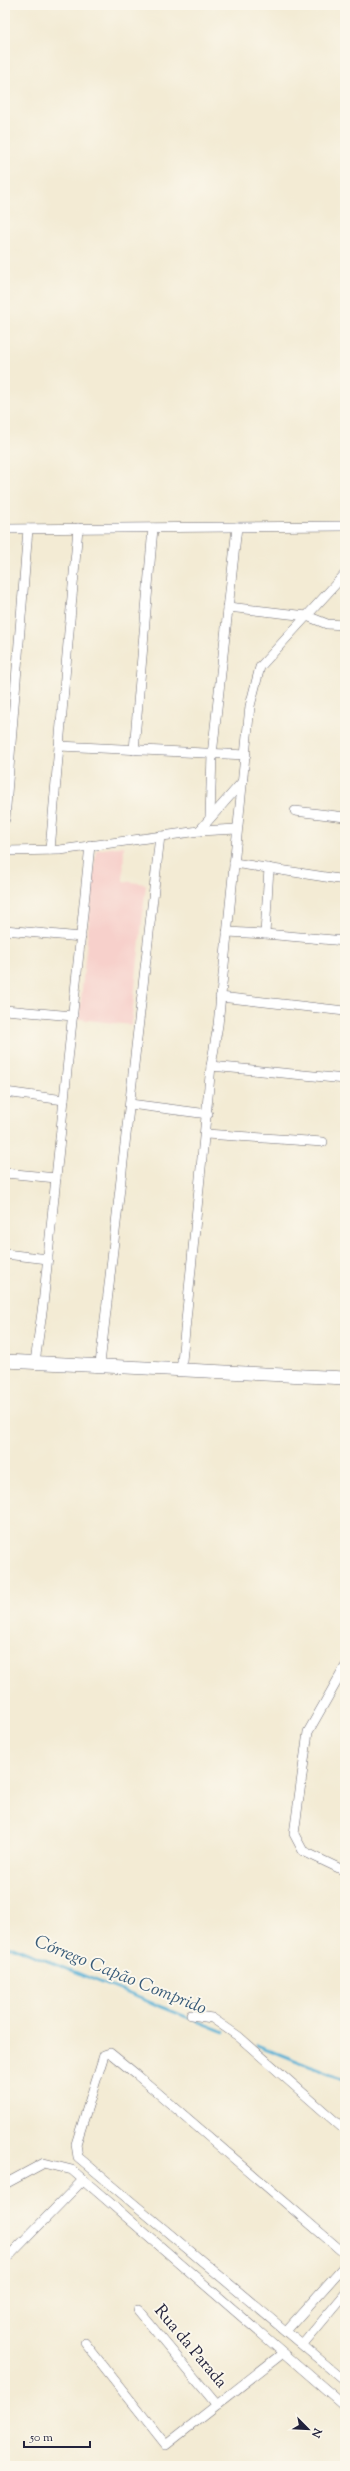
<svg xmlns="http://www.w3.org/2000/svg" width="350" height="2471" viewBox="0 0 350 2471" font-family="'Sorts Mill Goudy',serif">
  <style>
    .built { fill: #f7d0cb }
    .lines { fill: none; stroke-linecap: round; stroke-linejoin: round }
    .stream { stroke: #58b1d6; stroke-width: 2.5 }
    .street-casing { stroke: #6b6871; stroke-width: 10 }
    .secondary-casing { stroke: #6b6871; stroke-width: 14 }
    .street { stroke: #fff; stroke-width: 9 }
    .secondary { stroke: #fff; stroke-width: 13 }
    .labels { text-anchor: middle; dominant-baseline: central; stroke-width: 4; stroke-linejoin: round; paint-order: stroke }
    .street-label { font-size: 17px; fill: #22223b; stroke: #fbf7ec }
    .water-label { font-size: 18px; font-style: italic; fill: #385b79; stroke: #fbf7ec }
  </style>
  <rect width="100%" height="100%" fill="#fbf7ec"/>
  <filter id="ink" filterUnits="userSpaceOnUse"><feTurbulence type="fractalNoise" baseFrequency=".025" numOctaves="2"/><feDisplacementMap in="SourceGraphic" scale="8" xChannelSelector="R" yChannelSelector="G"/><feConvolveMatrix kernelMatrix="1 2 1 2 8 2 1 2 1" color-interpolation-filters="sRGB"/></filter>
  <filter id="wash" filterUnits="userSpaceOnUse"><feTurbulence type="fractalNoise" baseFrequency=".012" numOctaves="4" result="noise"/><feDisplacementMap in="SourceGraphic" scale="16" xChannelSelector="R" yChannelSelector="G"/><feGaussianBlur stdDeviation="0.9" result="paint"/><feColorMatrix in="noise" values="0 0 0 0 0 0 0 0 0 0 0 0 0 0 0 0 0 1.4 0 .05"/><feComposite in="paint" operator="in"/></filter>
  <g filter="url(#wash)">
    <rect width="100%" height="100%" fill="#f3ebd4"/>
    <path class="built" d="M124,846L123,881L146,884L131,1025L79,1019L96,850Z"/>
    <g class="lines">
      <g class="stream">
        <path d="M5,1947H13L189,2018"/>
        <path d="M194,2020L224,2032"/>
        <path d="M257,2045L345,2080"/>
      </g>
    </g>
  </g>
  <g filter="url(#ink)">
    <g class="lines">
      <g class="street-casing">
        <g id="street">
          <path d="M5,529L345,526"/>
          <path d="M228,607L307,616L327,624L345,625"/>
          <path d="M59,746L246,755"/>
          <path d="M134,750L153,528"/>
          <path d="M295,811L345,817"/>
          <path d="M210,817L212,755L237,527"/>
          <path d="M5,819L28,529"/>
          <path d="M199,831L243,781"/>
          <path d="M50,850L78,528"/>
          <path d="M5,851L60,850L199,831L237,829"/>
          <path d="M234,863L345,880"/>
          <path d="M269,868L265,934L345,941"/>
          <path d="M5,930L81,937"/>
          <path d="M227,932L265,934"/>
          <path d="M220,997L345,1011"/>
          <path d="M5,1010L73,1016"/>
          <path d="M211,1066L345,1079"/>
          <path d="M5,1092L64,1100"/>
          <path d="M130,1104L208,1114"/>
          <path d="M206,1134L323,1142"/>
          <path d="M5,1173L56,1178"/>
          <path d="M5,1254L48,1259"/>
          <path d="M35,1362L43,1305L90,845"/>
          <path d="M100,1364L160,836"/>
          <path d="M181,1371L211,1066L218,1025L250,706L260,667L345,574"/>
          <path d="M345,1667L308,1732L294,1834L303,1851L345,1871"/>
          <path d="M191,2015L212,2018L238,2036L345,2130"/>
          <path d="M5,2184L44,2163L72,2170L345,2406"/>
          <path d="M345,2254L137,2075L110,2053L104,2055L76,2144L78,2157L345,2381"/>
          <path d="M5,2260L83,2180"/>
          <path d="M138,2310L217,2405"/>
          <path d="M286,2331L345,2265"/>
          <path d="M85,2343L166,2445L283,2353"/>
          <path d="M303,2344L345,2294"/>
        </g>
      </g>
      <g class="secondary-casing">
        <path id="secondary" d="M5,1361L345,1378"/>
      </g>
      <use href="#street" class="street"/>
      <use href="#secondary" class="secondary"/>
    </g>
  </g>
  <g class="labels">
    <g class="street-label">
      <text transform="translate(190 2347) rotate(50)">Rua da Parada</text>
    </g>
    <g class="water-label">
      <text transform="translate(120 1976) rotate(22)">Córrego Capão Comprido</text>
    </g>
  </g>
  <rect width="350" height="2471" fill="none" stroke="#fbf7ec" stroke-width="20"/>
  <g transform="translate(308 2429) rotate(114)" stroke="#fbf7ec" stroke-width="3" paint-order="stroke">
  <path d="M0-3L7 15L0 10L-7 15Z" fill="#22223b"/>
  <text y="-6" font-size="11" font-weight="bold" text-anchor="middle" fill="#22223b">N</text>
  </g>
  <path d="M24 2441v6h66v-6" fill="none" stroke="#22223b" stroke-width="2"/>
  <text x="30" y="2441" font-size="12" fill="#22223b" stroke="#fbf7ec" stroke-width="3" paint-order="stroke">50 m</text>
</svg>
